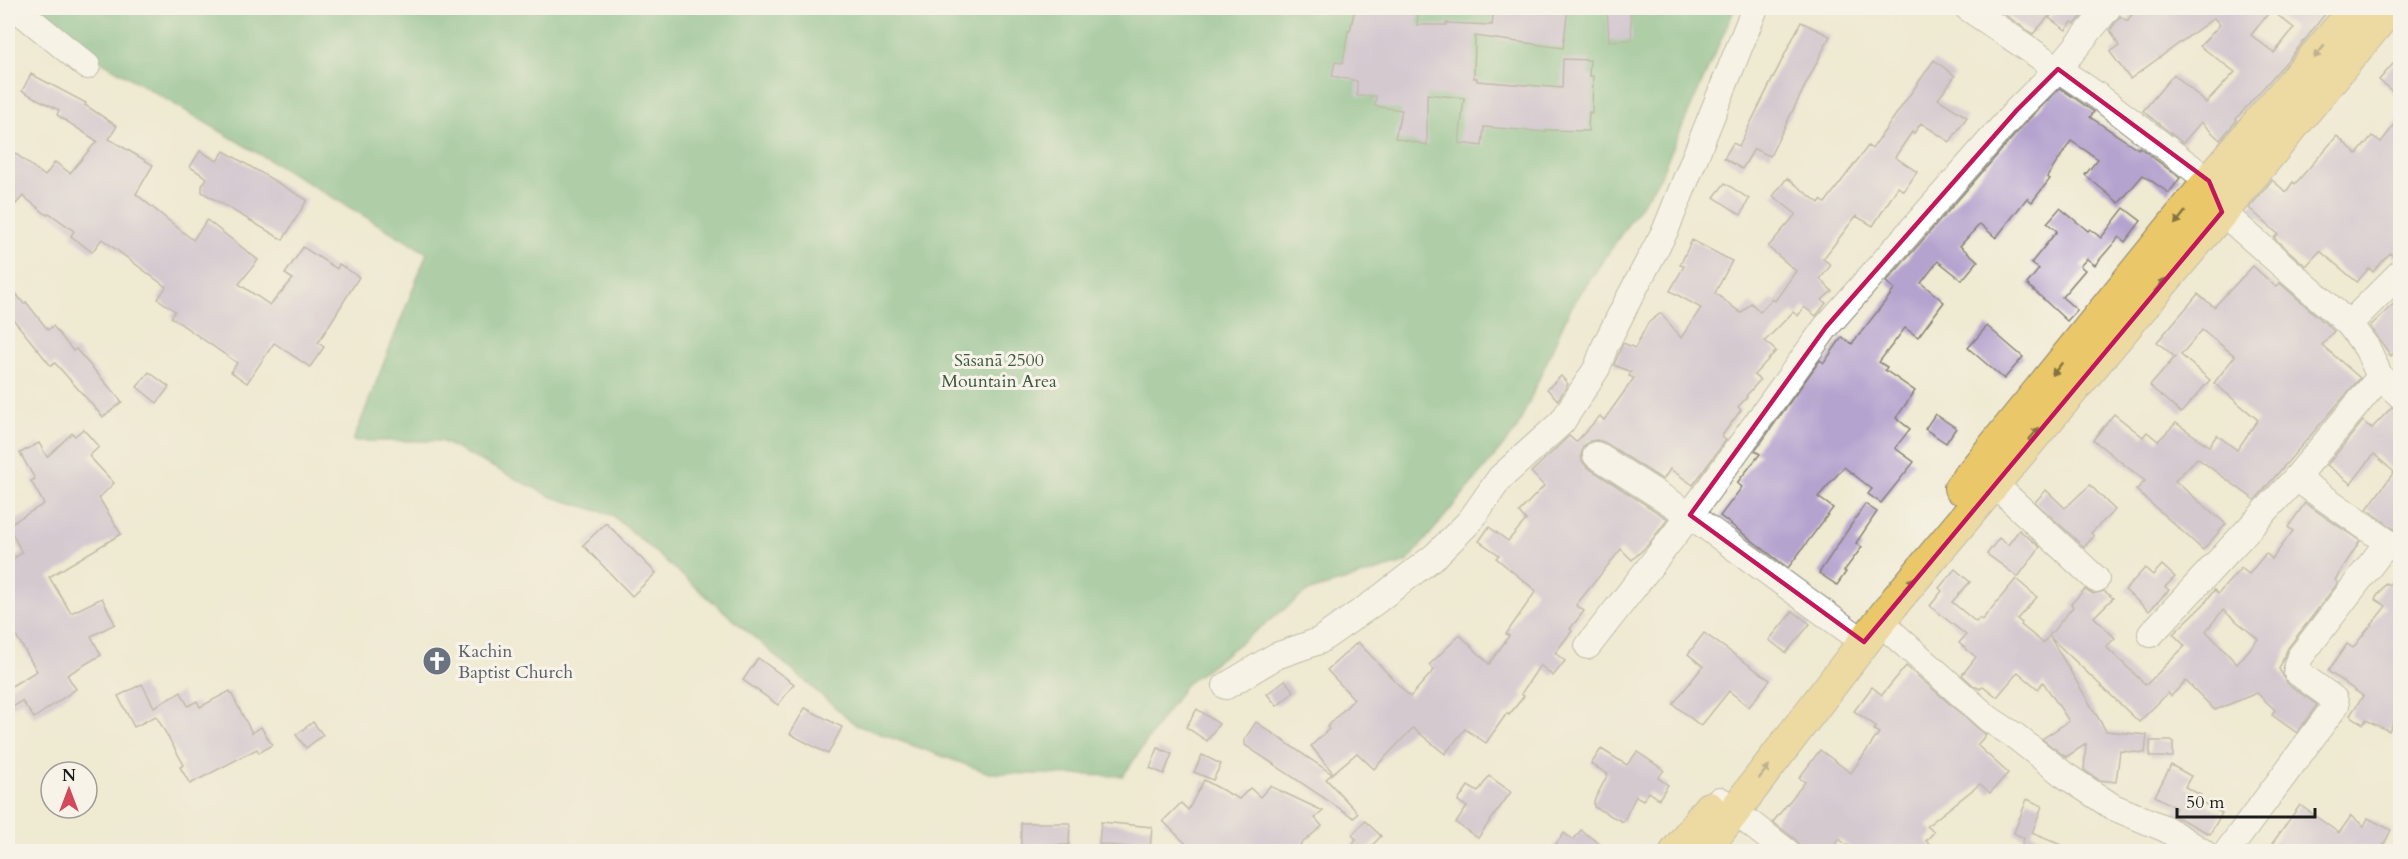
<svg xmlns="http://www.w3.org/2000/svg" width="2408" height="859" viewBox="0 0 2408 859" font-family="Cardo,serif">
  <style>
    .forest { fill: #62ad76; stroke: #3f6449; stroke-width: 1.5 }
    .building { fill: #b5a3cf; fill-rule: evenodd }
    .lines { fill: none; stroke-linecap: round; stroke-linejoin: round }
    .minor-casing { stroke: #868377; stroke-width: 28 }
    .major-casing { stroke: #868377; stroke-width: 34 }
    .minor { stroke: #fff; stroke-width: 26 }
    .major { stroke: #eac769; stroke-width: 32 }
    .oneway { fill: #837242 }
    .marked { fill: none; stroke: #c2185b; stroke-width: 4.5; stroke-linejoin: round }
    .labels { text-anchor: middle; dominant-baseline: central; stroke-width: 6; stroke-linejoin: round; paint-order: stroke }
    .park-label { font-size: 18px; fill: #3d5942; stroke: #f7f3e8 }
    .worship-label { font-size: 18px; fill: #5b616d; stroke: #f7f3e8; text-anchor: start }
  </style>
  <rect width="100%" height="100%" fill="#f7f3e8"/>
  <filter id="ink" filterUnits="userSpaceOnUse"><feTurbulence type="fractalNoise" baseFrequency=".0167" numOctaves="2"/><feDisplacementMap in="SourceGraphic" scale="12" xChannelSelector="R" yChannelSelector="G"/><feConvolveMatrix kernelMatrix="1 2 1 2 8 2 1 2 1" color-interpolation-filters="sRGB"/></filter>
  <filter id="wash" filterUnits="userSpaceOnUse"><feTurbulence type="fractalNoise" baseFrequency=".008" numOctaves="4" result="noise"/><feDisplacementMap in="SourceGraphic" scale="24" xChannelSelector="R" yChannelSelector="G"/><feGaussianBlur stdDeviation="1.35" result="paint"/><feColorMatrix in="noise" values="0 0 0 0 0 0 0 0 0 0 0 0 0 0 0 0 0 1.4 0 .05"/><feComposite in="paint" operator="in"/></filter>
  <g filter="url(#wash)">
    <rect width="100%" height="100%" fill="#efead2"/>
    <path class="forest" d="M42,8H1735L1659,179L1570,309L1517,429L1407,562L1307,592L1185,685L1123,776L989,773L856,725L612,515L552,497L441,441H353L427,253L79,48Z"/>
    <g id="blocks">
      <g class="building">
        <path d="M1355,8H1375V10L1418,14L1417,25H1446V23L1492,25L1494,8H1568L1563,48L1475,36L1474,78H1477V81L1562,88L1563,59L1590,60L1589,76H1593L1592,113L1589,112L1588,131L1546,130V132L1484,127L1482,146L1459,143L1464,98L1427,94V145L1395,138L1402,110L1375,106L1376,96H1357V81L1332,76L1335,62L1343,63L1348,31H1350Z"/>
        <path d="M1607,8H1630L1632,40L1609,41Z"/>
        <path d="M2004,8H2039L2049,16L2033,34L2004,14Z"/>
        <path d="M2050,8H2089L2075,24L2072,22L2066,30L2049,18L2055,11Z"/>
        <path d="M2137,8H2330L2299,47L2236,119L2237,120L2220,140L2201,122L2183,143L2143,111L2174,74L2206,103L2235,72L2200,46L2220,25L2214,18L2130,79L2110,52L2119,46L2110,30L2120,16L2127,21ZM2271,10L2294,28L2274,53L2251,35Z"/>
        <path d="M1801,22L1830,36L1770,156L1754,149L1742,169L1724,158L1733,143L1739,146Z"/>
        <path d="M2400,56V98L2379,80Z"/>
        <path d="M1934,60L1955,76L1938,99L1967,117L1950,142L1921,123L1914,133L1912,132L1895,157L1917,172L1904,191L1898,187L1873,226L1856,216L1823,259L1831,265L1820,279L1832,291L1822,300L1826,303L1816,316L1804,307L1798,316L1793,312L1765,341L1776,351L1754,375L1760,380L1746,396L1747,397L1738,407L1741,410L1721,437L1726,440L1693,485L1670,469L1663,480L1604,442L1597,440L1590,441L1583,447L1581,455L1582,461L1587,467L1668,519L1648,545L1632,560L1621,549L1576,605L1584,611L1570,629L1572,631L1555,653L1565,661L1553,676L1540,665L1521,694L1524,696L1509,715L1507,713L1486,743L1465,729L1445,754L1413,728L1374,769L1357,753L1333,773L1311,746L1329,729L1327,727L1354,699L1327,670L1358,642L1410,697L1434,670L1429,665L1460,635L1489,664L1509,636L1506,634L1536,591L1496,558L1499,555L1479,541L1489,527L1508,541L1526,520L1519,512L1544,486L1531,472L1569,436L1576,442L1600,416L1604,420L1634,378L1629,376L1631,372L1614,365L1623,343L1635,348L1648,323L1661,313L1681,338L1701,308L1670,291L1684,266L1680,265L1692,240L1732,261L1715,293L1741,313L1751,303L1760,312L1772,299L1775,301L1796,271L1768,247L1796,214L1773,196L1787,178L1819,203L1821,200L1825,203L1868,146L1872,149Z"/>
        <path d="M31,74L86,103L85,105L117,126L109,139L153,165L136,194L173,224L193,240L207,220L258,260L239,284L270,305L293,279L285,274L303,247L337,269L339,264L359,277L318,343L324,347L310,367L274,343L247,383L231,372L237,363L171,317L175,311L158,299L166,287L102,239L92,252L71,236L74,231L49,213L47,215L23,196L16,204L8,197V182L14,174L8,169V148L45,176L55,162L70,173L97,141L57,115L59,110L22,91Z"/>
        <path d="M2060,88L2094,112L2090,117L2138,149L2139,147L2180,178L2169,193L2143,175L2119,203L2085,175L2098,159L2071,141L2047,177L2050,179L2032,202L2027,198L1996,238L1980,224L1960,246L1978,261L1962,280L1938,261L1921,283L1944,302L1918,337L1905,328L1879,362L1887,367L1885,370L1915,391L1896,418L1910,429L1895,448L1914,462L1881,503L1868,494L1872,489L1844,467L1818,497L1833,508L1788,568L1720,516L1742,487L1737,483L1760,454L1755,451L1820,360L1824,363L1842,337L1852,344L1895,289L1886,282L2028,120Z"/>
        <path d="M2400,118V258L2396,259L2390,253L2373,272L2369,268L2357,282L2320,251L2306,266L2274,238L2278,234L2249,208L2272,180L2286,192L2293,182L2295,184L2337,136L2357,154L2372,136L2381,142Z"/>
        <path d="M200,151L217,161L224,151L307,200L283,240L202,192V186L207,178L190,167Z"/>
        <path d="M1725,183L1749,199L1741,215L1714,197Z"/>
        <path d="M2060,208L2088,231L2090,229L2101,238L2124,208L2141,221L2125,242L2119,237L2095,265L2087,259L2080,266L2085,270L2062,297L2077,310L2067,321L2027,284L2039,269L2031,263L2057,231L2047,223Z"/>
        <path d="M2253,266L2276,287L2280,283L2334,331L2322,345L2360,378L2255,500L2197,458L2175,481L2226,524L2203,550L2136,490L2145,481L2093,440L2114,414L2143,437L2147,432L2158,441L2176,423L2209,446L2217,435L2237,450L2258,420L2214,383L2235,356L2202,330L2181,355L2210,380L2181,413L2150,386L2175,357L2157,342L2198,294L2214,307Z"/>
        <path d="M8,283L24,304L26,302L48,330L53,326L73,351L76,349L122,402L103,417L55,363L51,366L8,313Z"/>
        <path d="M2400,298V346L2391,356L2370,326Z"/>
        <path d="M1987,326L2023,357L2004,379L1968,348Z"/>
        <path d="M149,372L169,387L157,403L137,387Z"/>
        <path d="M1561,376L1568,384L1558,400L1547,389Z"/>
        <path d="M2392,407L2400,410V533L2367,509L2394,472L2374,454L2351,484L2327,465L2363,421L2372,428Z"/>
        <path d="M1935,414L1956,428L1946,443L1925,429Z"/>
        <path d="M83,429L99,447L89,456L114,483L99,498L121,534L49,577L71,613L102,598L115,624L91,636L101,655L67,675L76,689L34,718L22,701L8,710V688L37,671L8,622V562L22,553L8,525L44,504L31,481L35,479L20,453L39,443L47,457L72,433L75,436Z"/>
        <path d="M2090,485L2115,510L2091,533L2094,536L2084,547L2035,502L2046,490L2065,508Z"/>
        <path d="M2305,503L2360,541L2335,580L2338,583L2288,648L2279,669L2288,684L2317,705L2297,733L2272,715L2275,710L2257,693L2215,710L2186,681L2171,696L2168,693L2139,722L2050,637L2106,731L2147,735L2145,753L2120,751L2116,782L2099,780L2084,770L2086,744L2066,757L2042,739L2069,721L2043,682L2038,689L2018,672L1997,697L1983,686L1980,689L1974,686L1962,675L1976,657L1959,643L1966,635L1930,606L1942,591L1939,588L1955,569L1970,582L1952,602L1976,622L1979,618L1982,620L2016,579L2037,597L2017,619L2022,623L2021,625L2043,643L2073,607L2071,604L2085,589L2093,594L2104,591L2113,598L2094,617L2115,638L2106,647L2146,685L2185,646L2173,634L2205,603L2214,590L2218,594L2241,568L2249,574L2266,553L2272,559L2293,531L2288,527ZM2223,610L2258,639L2237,664L2206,631Z"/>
        <path d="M1865,504L1877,512L1856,543L1862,547L1844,571L1846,572L1837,585L1819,573Z"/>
        <path d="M606,523L656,573L632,596L583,545Z"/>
        <path d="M2019,530L2040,547L2018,577L1987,554L1999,538L2008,545Z"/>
        <path d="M2162,565L2175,577L2165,587L2169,590L2149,611L2125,590L2145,568L2153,575Z"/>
        <path d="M2400,569V707L2389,731L2366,720L2363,724L2350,715L2363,696L2328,671L2347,644L2353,648L2386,606L2375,599L2386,583L2389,585Z"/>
        <path d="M1793,611L1810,624L1786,653L1769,640Z"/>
        <path d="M1704,633L1770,680L1749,707L1729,691L1701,726L1673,704L1703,666L1688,654Z"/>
        <path d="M758,658L794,684L778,705L743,680Z"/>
        <path d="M1906,666L1986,735L1977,745L2008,773L1990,793L1980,784L1927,826L1934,832L1926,841L1938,852H1857L1839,839L1830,852H1802L1797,841L1773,822L1805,782L1799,778L1820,750L1851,773L1879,733L1874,730L1876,726L1854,711L1872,687L1882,695Z"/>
        <path d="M1285,680L1294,692L1277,706L1267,694Z"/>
        <path d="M142,684L154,707L181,692L188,706L197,701L200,707L230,691L252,733L261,727L272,745L259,753L257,749L190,784L180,767L184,765L156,716L134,727L118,696Z"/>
        <path d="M805,708L842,727L828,754L790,734Z"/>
        <path d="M1197,709L1219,724L1207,741L1186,727Z"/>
        <path d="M313,722L323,735L306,748L296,735Z"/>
        <path d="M1256,722L1332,774L1326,779L1358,813L1354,818L1245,745V739Z"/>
        <rect x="2150" y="741" width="23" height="16"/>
        <path d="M1158,748L1172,754L1164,774L1150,768Z"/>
        <path d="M1601,749L1627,765L1637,752L1664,770L1658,778L1668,785L1659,799L1649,792L1643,800L1636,796L1623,822L1594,807V801L1608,774L1591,764Z"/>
        <path d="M1202,755L1221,764L1213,780L1194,772Z"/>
        <path d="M2171,765L2191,776L2185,787L2201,795L2198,800L2222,813L2210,834L2172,815L2176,808L2155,796Z"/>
        <path d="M1489,776L1511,792L1478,838L1456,823L1467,807L1458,801L1468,786L1478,792Z"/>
        <path d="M1204,780L1239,799L1250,788L1260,797L1270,786L1323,811L1315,818L1322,826L1300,845L1305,852H1194L1163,821L1181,803L1188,810Z"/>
        <path d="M2027,799L2042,806L2032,833L2078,852H2019L2024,838L2014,833Z"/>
        <path d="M2300,805L2339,833L2351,816L2364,826L2368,818L2391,830L2380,852H2266Z"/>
        <path d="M1365,821L1381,836L1366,852H1348L1356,839L1352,835Z"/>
        <path d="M1101,822L1152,827L1150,849L1099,844Z"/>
        <path d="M1021,823H1070L1069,845H1021Z"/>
        <path d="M1581,830L1610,852H1550L1564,833L1573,840Z"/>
      </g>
    </g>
  </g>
  <g filter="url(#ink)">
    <use href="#blocks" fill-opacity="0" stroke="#868377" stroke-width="1.5"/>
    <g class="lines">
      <g class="minor-casing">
        <g id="minor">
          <path d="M16,8L87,66"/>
          <path d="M1968,8L2098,96L2209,181L2222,212L2349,324L2367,348L2380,377L2400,395"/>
          <path d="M2349,324L2400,273"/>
          <path d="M1596,455L1690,515L1864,642"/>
          <path d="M2296,478L2400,551"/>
          <path d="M1993,483L2096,579"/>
          <path d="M1880,622L1989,719L2015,736L2063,774L2113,807L2166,829L2203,852"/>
          <path d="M2151,634L2296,478L2380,377"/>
          <path d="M1588,646L1690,515L1826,327L2017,110L2058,69L2108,8"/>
          <path d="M1226,686L1276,656L1319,641L1375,602L1436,555L1470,521L1500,478L1562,422L1597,368L1605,346L1626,304L1666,229L1755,8"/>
          <path d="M1720,800L1787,852"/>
          <path d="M2227,852L2336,705L2334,699L2297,672V665L2300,657L2388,542"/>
        </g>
      </g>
      <g class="major-casing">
        <g id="major">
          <path d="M1960,488L2209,181L2356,8"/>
          <path d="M1676,852L1709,808"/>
          <path d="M1703,852L1897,599L2222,212L2390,8"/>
        </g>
      </g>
      <use href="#minor" class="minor"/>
      <use href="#major" class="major"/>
    </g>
    <defs><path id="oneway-solid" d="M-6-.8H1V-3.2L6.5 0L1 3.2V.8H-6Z" transform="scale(1.5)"/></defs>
    <g class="oneway">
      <use href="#oneway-solid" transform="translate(2319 52) rotate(130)"/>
      <use href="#oneway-solid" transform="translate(2180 218) rotate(129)"/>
      <use href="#oneway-solid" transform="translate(2160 285) rotate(-50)"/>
      <use href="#oneway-solid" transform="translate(2057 369) rotate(129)"/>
      <use href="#oneway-solid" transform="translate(2034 434) rotate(-50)"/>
      <use href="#oneway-solid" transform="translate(1909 584) rotate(-50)"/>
      <use href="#oneway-solid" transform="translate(1764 772) rotate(-53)"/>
    </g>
  </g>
  <path d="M0 0H2408V859H0ZM2058,69L2209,181L2222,212L1864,642L1690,515L1826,327L2017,110Z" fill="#efead2" fill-opacity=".55" fill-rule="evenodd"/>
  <path class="marked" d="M2058,69L2209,181L2222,212L1864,642L1690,515L1826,327L2017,110Z"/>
  <defs>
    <g id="church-disc" transform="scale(1.5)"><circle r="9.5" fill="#6b7280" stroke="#f7f3e8"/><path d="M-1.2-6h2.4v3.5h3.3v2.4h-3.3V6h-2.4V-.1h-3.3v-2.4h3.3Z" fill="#fff"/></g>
  </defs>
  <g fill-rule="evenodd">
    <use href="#church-disc" x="437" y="661"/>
  </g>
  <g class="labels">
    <g class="park-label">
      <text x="999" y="360">Sāsanā 2500<tspan x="999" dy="21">Mountain Area</tspan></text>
    </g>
    <g class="worship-label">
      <text x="458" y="651">Kachin<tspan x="458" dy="21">Baptist Church</tspan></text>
    </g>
  </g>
  <rect width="2408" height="859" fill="none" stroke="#f7f3e8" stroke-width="30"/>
  <g transform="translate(69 790)"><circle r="28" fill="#f7f3e8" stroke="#9f9d96" stroke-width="1.5"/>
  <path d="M0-4.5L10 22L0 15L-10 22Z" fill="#d1495b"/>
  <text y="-9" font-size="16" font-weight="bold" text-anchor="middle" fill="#1c1c1c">N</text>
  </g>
  <path d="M2177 808v9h138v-9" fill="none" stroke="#1c1c1c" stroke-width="3"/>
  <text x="2186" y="808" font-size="18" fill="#1c1c1c" stroke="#f7f3e8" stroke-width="4.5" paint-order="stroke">50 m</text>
</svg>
